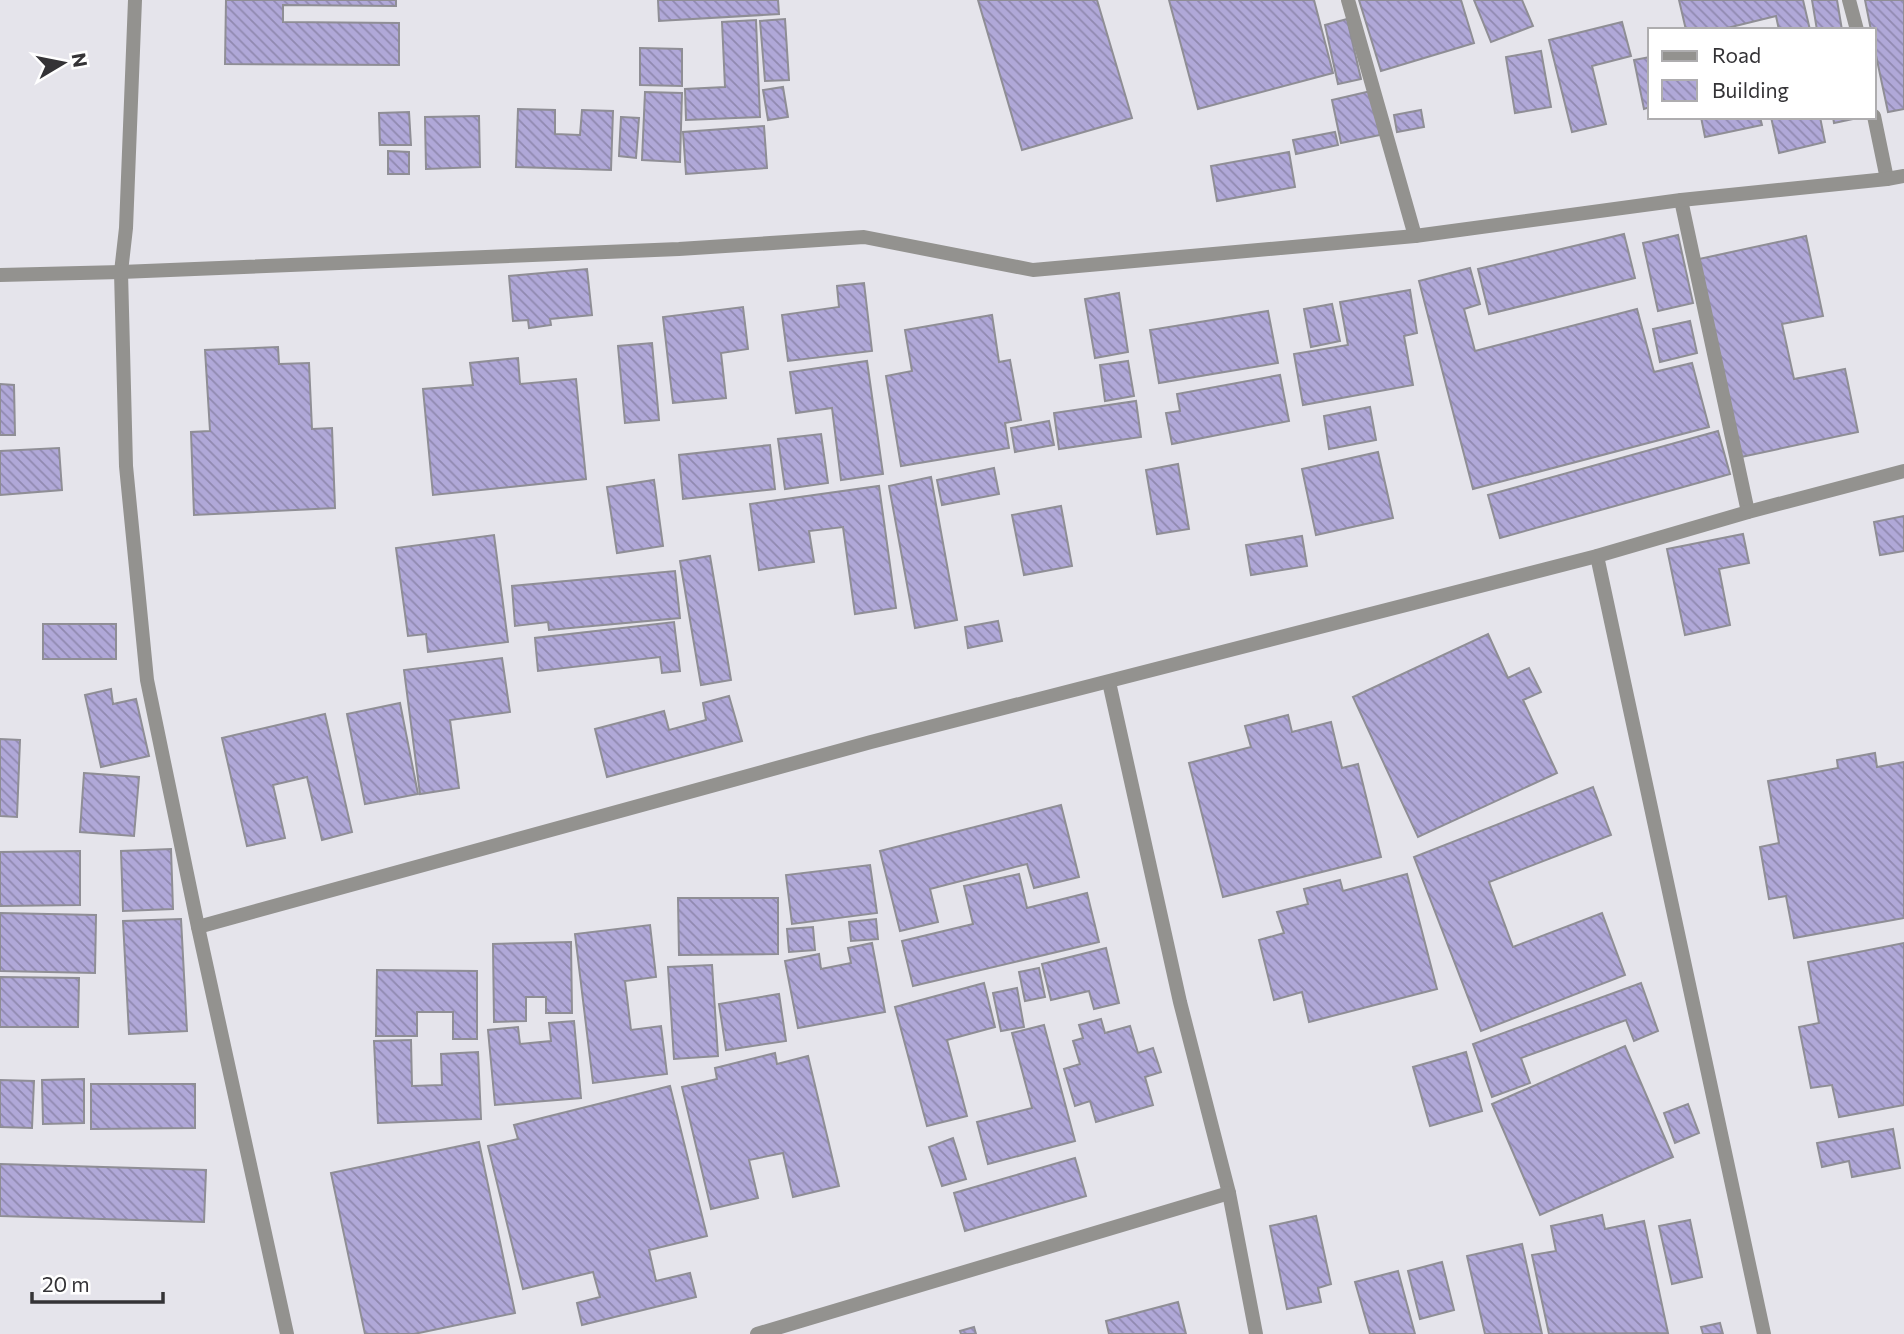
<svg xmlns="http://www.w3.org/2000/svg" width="1904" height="1334" viewBox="0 0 1904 1334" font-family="Commissioner,sans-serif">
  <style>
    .building { fill: url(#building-back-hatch); stroke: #8f8e95; stroke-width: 2 }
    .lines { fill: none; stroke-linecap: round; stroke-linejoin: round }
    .minor { stroke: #93928f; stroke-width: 14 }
  </style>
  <defs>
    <pattern id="building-back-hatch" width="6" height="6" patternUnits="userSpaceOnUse" patternTransform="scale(1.75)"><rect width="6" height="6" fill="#b0a8d8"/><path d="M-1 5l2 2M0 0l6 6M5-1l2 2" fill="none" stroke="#9089b0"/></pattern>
  </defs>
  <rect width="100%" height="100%" fill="#e5e4eb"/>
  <g class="building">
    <path d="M226,0H396V6L283,5V22L399,23V65L225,64Z"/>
    <path d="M658,0H778L779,14L659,21Z"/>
    <path d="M978,0H1097L1132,118L1022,150Z"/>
    <path d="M1169,0H1314L1333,73L1198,109Z"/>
    <path d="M1359,0H1461L1474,43L1381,71Z"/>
    <path d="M1474,0H1522L1533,26L1491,42Z"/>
    <path d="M1679,0H1803L1810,30H1779L1776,16L1719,30H1686Z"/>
    <path d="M1812,0H1837L1842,30H1817Z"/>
    <path d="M1865,0H1904V109L1888,112L1874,46V30H1871Z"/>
    <path d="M785,19L789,80L765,81L760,21Z"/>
    <path d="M1347,19L1361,79L1338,84L1325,25Z"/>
    <path d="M756,20L760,117L686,120L685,89L725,87L722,22Z"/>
    <path d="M1622,22L1631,56L1592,66L1606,124L1572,132L1549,40Z"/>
    <path d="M640,48L682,49V86L640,85Z"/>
    <path d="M1541,51L1551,107L1515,113L1506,57Z"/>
    <path d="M1650,57V107L1644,109L1634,60Z"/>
    <path d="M783,87L788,117L768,120L763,90Z"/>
    <path d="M1371,91L1380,135L1341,143L1332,100Z"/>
    <path d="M645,92L682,93L680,162L642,160Z"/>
    <path d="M518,109L555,110V134L580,135L582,110L613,111L611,170L516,167Z"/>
    <path d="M1421,110L1424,127L1397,132L1394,115Z"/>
    <path d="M409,112L411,145H380L379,113Z"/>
    <path d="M479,116L480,167L426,169L425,117Z"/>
    <path d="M621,117L639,118L636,158L619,156Z"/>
    <path d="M1701,117H1760L1762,125L1705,137Z"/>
    <path d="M1771,117H1820L1825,142L1779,153Z"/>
    <path d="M1833,117H1858V118L1834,123Z"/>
    <path d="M764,126L767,168L686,174L683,132Z"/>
    <path d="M1335,132L1338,145L1296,154L1293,140Z"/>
    <path d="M388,151L409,152V174H388Z"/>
    <path d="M1289,152L1295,187L1217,201L1211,166Z"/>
    <path d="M1624,234L1635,278L1489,314L1478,269Z"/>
    <path d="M1678,235L1693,303L1658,311L1643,243Z"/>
    <path d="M1806,236L1823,316L1782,324L1794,379L1845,369L1858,432L1741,457L1699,259Z"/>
    <path d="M1470,268L1480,304L1464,309L1475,351L1637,309L1654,372L1692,363L1709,427L1473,489L1419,281Z"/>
    <path d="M587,269L592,315L550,319L551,325L529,328L528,320L513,321L509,276Z"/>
    <path d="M864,283L872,351L788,361L782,315L839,307L837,286Z"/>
    <path d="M1410,290L1417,333L1404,336L1413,385L1303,405L1294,354L1348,345L1340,302Z"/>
    <path d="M1119,293L1128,352L1095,358L1085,299Z"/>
    <path d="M1332,304L1340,341L1311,347L1304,309Z"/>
    <path d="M743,307L748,349L721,353L726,398L673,403L663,317Z"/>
    <path d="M1268,311L1278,363L1159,383L1150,330Z"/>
    <path d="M992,315L999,362L1010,360L1021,420L1005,423L1009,448L901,466L886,376L912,371L905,330Z"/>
    <path d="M1690,321L1697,353L1660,362L1653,329Z"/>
    <path d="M652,343L659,420L625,423L618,346Z"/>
    <path d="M278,347L279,364L309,363L312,429L332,428L335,508L194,515L191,432L210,431L205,350Z"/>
    <path d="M518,358L520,384L576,379L586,479L433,495L423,389L473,385L470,363Z"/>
    <path d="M867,361L883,474L841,480L832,408L796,413L790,372Z"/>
    <path d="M1128,361L1134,396L1105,401L1100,365Z"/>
    <path d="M1280,375L1289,421L1172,444L1166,413L1180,411L1177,394Z"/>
    <path d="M0,384L14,385L15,435H0Z"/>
    <path d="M1136,401L1141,437L1059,449L1054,413Z"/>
    <path d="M1370,407L1376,440L1329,449L1324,416Z"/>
    <path d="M1049,421L1054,445L1015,452L1011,428Z"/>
    <path d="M1718,431L1730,474L1500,538L1488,495Z"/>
    <path d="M821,434L828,483L785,489L778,439Z"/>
    <path d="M770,445L775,489L683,499L679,455Z"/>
    <path d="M59,448L62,490L0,495V451Z"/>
    <path d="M1378,452L1393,518L1316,535L1302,469Z"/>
    <path d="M1178,464L1189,529L1157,534L1146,470Z"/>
    <path d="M994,468L999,494L942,505L937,480Z"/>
    <path d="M931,477L957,620L915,628L889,486Z"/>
    <path d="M654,480L663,546L617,553L607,487Z"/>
    <path d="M879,486L896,608L855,614L843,527L809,531L814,562L759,570L750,504Z"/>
    <path d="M1061,506L1072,566L1024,575L1012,515Z"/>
    <path d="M1904,516V551L1880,555L1874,522Z"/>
    <path d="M1743,534L1749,563L1719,569L1730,625L1685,635L1667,549Z"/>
    <path d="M494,535L508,642L428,652L426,634L408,636L396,548Z"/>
    <path d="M1302,536L1307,566L1251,575L1246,545Z"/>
    <path d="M710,556L731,680L701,685L680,561Z"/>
    <path d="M675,571L680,618L549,630L548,622L515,626L512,586Z"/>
    <path d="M998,621L1002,641L968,648L965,627Z"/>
    <path d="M674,622L680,671L662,673L660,657L538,671L535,638Z"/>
    <rect x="43" y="624" width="73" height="35"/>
    <path d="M1488,634L1508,678L1529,668L1541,692L1523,700L1557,773L1418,837L1353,697Z"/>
    <path d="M502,658L510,712L450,720L459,788L420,794L404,670Z"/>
    <path d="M111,689L113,704L136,699L149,756L101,767L85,695Z"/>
    <path d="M729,696L742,741L607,777L595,729L664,711L669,730L706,720L703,703Z"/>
    <path d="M400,703L418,794L365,804L347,714Z"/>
    <path d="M325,714L352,832L322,840L307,777L273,785L285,838L247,846L222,738Z"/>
    <path d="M1288,715L1292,732L1331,722L1342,768L1358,764L1381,857L1223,897L1189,763L1251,747L1245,726Z"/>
    <path d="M0,739L20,740L17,817L0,816Z"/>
    <path d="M1875,753L1877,767L1904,762V918L1794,938L1786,896L1769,899L1760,847L1779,843L1768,781L1838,768L1837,760Z"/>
    <path d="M84,773L139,777L134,836L80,832Z"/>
    <path d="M1593,787L1611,835L1489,882L1513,947L1602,913L1625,975L1481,1031L1414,857Z"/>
    <path d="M1061,805L1079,877L1034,888L1027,864L930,889L938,922L900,931L880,851Z"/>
    <path d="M171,849L173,909L123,911L121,851Z"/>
    <path d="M80,851V905L0,906V852Z"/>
    <path d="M870,865L877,913L792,924L786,875Z"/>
    <path d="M1019,874L1027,908L1087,893L1099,942L913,986L902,941L973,924L964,886Z"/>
    <path d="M1407,874L1437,989L1309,1022L1302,992L1274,1000L1259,940L1284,933L1277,912L1308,904L1304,889L1340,880L1343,891Z"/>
    <path d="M678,898H778V954L679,955Z"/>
    <path d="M0,913L96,915L95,973L0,971Z"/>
    <path d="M181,919L187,1031L129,1034L123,921Z"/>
    <path d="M876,919L878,939L851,941L849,922Z"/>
    <path d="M650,925L656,977L625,981L631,1030L661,1026L667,1074L593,1083L575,934Z"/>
    <path d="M813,927L815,950L789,952L787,929Z"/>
    <path d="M571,942L572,1013H546V997H526V1021L494,1022L493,944Z"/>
    <path d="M872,943L885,1012L798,1028L785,961L819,954L821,969L851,963L848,948Z"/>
    <path d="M1904,943V1105L1839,1117L1832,1085L1811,1088L1799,1027L1819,1023L1808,962Z"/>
    <path d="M1106,948L1119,1003L1094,1009L1089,991L1051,1000L1042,964Z"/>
    <path d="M712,965L718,1056L674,1059L668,967Z"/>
    <path d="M1039,968L1045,997L1025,1001L1019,972Z"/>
    <path d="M377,970L477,971V1039H453V1012H417V1036H376Z"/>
    <path d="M0,977L79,978L78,1027H0Z"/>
    <path d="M984,983L995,1027L947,1040L967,1116L927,1126L895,1007Z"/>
    <path d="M1641,983L1658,1031L1634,1041L1626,1020L1521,1058L1530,1083L1492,1097L1473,1044Z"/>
    <path d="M1017,988L1024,1027L1001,1031L993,993Z"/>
    <path d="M779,994L786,1041L726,1050L719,1004Z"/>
    <path d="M1101,1019L1105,1033L1130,1026L1138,1053L1153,1048L1161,1072L1145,1077L1153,1105L1096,1122L1090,1101L1075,1106L1064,1069L1080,1064L1073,1041L1083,1038L1079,1025Z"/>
    <path d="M574,1021L581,1098L495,1105L488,1030L518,1027L520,1044L551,1041L549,1023Z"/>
    <path d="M1044,1025L1075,1141L988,1164L977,1122L1032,1108L1012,1033Z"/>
    <path d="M411,1040L412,1086L442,1085L441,1054L478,1052L481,1119L378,1123L374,1041Z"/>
    <path d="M1625,1046L1673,1157L1540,1215L1492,1104Z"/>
    <path d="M1466,1052L1482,1111L1430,1126L1413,1067Z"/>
    <path d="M775,1053L777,1064L808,1056L839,1186L793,1197L783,1153L749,1160L758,1198L711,1209L682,1087L717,1079L715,1068Z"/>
    <path d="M84,1079V1123L43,1124L42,1080Z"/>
    <path d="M0,1080L34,1081L32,1128L0,1127Z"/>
    <path d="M91,1084H195V1128L91,1129Z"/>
    <path d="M670,1086L707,1236L649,1250L656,1281L690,1273L696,1297L582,1325L577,1303L600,1297L593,1272L523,1289L488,1146L518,1139L514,1125Z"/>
    <path d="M1688,1104L1699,1133L1675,1143L1664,1113Z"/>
    <path d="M1893,1129L1900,1168L1852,1177L1849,1161L1822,1167L1817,1143Z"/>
    <path d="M953,1138L966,1179L942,1186L929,1147Z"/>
    <path d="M479,1142L515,1313L414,1334H365L331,1173Z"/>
    <path d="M1075,1158L1086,1196L965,1231L954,1193Z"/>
    <path d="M0,1164L206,1170L204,1222L0,1216Z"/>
    <path d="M1602,1215L1605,1229L1644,1221L1668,1333L1549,1334L1532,1255L1556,1251L1551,1226Z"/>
    <path d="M1316,1216L1331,1284L1318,1288L1321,1302L1287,1309L1270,1226Z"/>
    <path d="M1690,1220L1702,1277L1672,1284L1659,1226Z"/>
    <path d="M1522,1244L1542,1334H1485L1467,1256Z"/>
    <path d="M1442,1262L1454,1310L1420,1319L1408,1271Z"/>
    <path d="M1398,1271L1415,1334H1370L1355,1282Z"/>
    <path d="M1178,1302L1186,1334H1109L1106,1321Z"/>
    <path d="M1720,1323L1723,1334H1703L1701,1327Z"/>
    <path d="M974,1327L976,1334H961L960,1331Z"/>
  </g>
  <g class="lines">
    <g class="minor">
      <path d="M135,0L126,228L121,272L126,466L147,680L198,927L287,1334"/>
      <path d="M1348,0L1415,236"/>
      <path d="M1849,0L1857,30"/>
      <path d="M1874,116L1887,179"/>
      <path d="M1681,200L1748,512"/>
      <path d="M0,275L121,272L679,249L864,237L1033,270L1415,236L1681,200L1887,179L1904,176"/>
      <path d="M1597,556L1764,1334"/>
      <path d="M1109,682L1180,1002L1229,1193L1256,1334"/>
      <path d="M198,927L871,742L1597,556L1748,512L1904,471"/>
      <path d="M757,1334L1229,1193"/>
    </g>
  </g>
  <rect x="1648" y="28" width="228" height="91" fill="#ffffff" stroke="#aeadaf" stroke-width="2"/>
  <rect x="1662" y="51" width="35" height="10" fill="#93928f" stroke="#aeadaf" stroke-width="2"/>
  <text x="1712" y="63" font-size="21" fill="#343336">Road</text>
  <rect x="1662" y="80" width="35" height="21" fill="url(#building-back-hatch)" stroke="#aeadaf" stroke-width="2"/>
  <text x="1712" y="98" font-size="21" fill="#343336">Building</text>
  <g transform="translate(63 63) rotate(80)" stroke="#ffffff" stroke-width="5" paint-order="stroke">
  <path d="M0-5L12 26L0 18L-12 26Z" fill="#343336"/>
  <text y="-10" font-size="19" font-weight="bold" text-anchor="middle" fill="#343336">N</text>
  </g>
  <path d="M32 1292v10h131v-10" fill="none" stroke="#343336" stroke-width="3.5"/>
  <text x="42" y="1292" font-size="21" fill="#343336" stroke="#ffffff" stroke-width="5" paint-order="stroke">20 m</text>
</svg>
